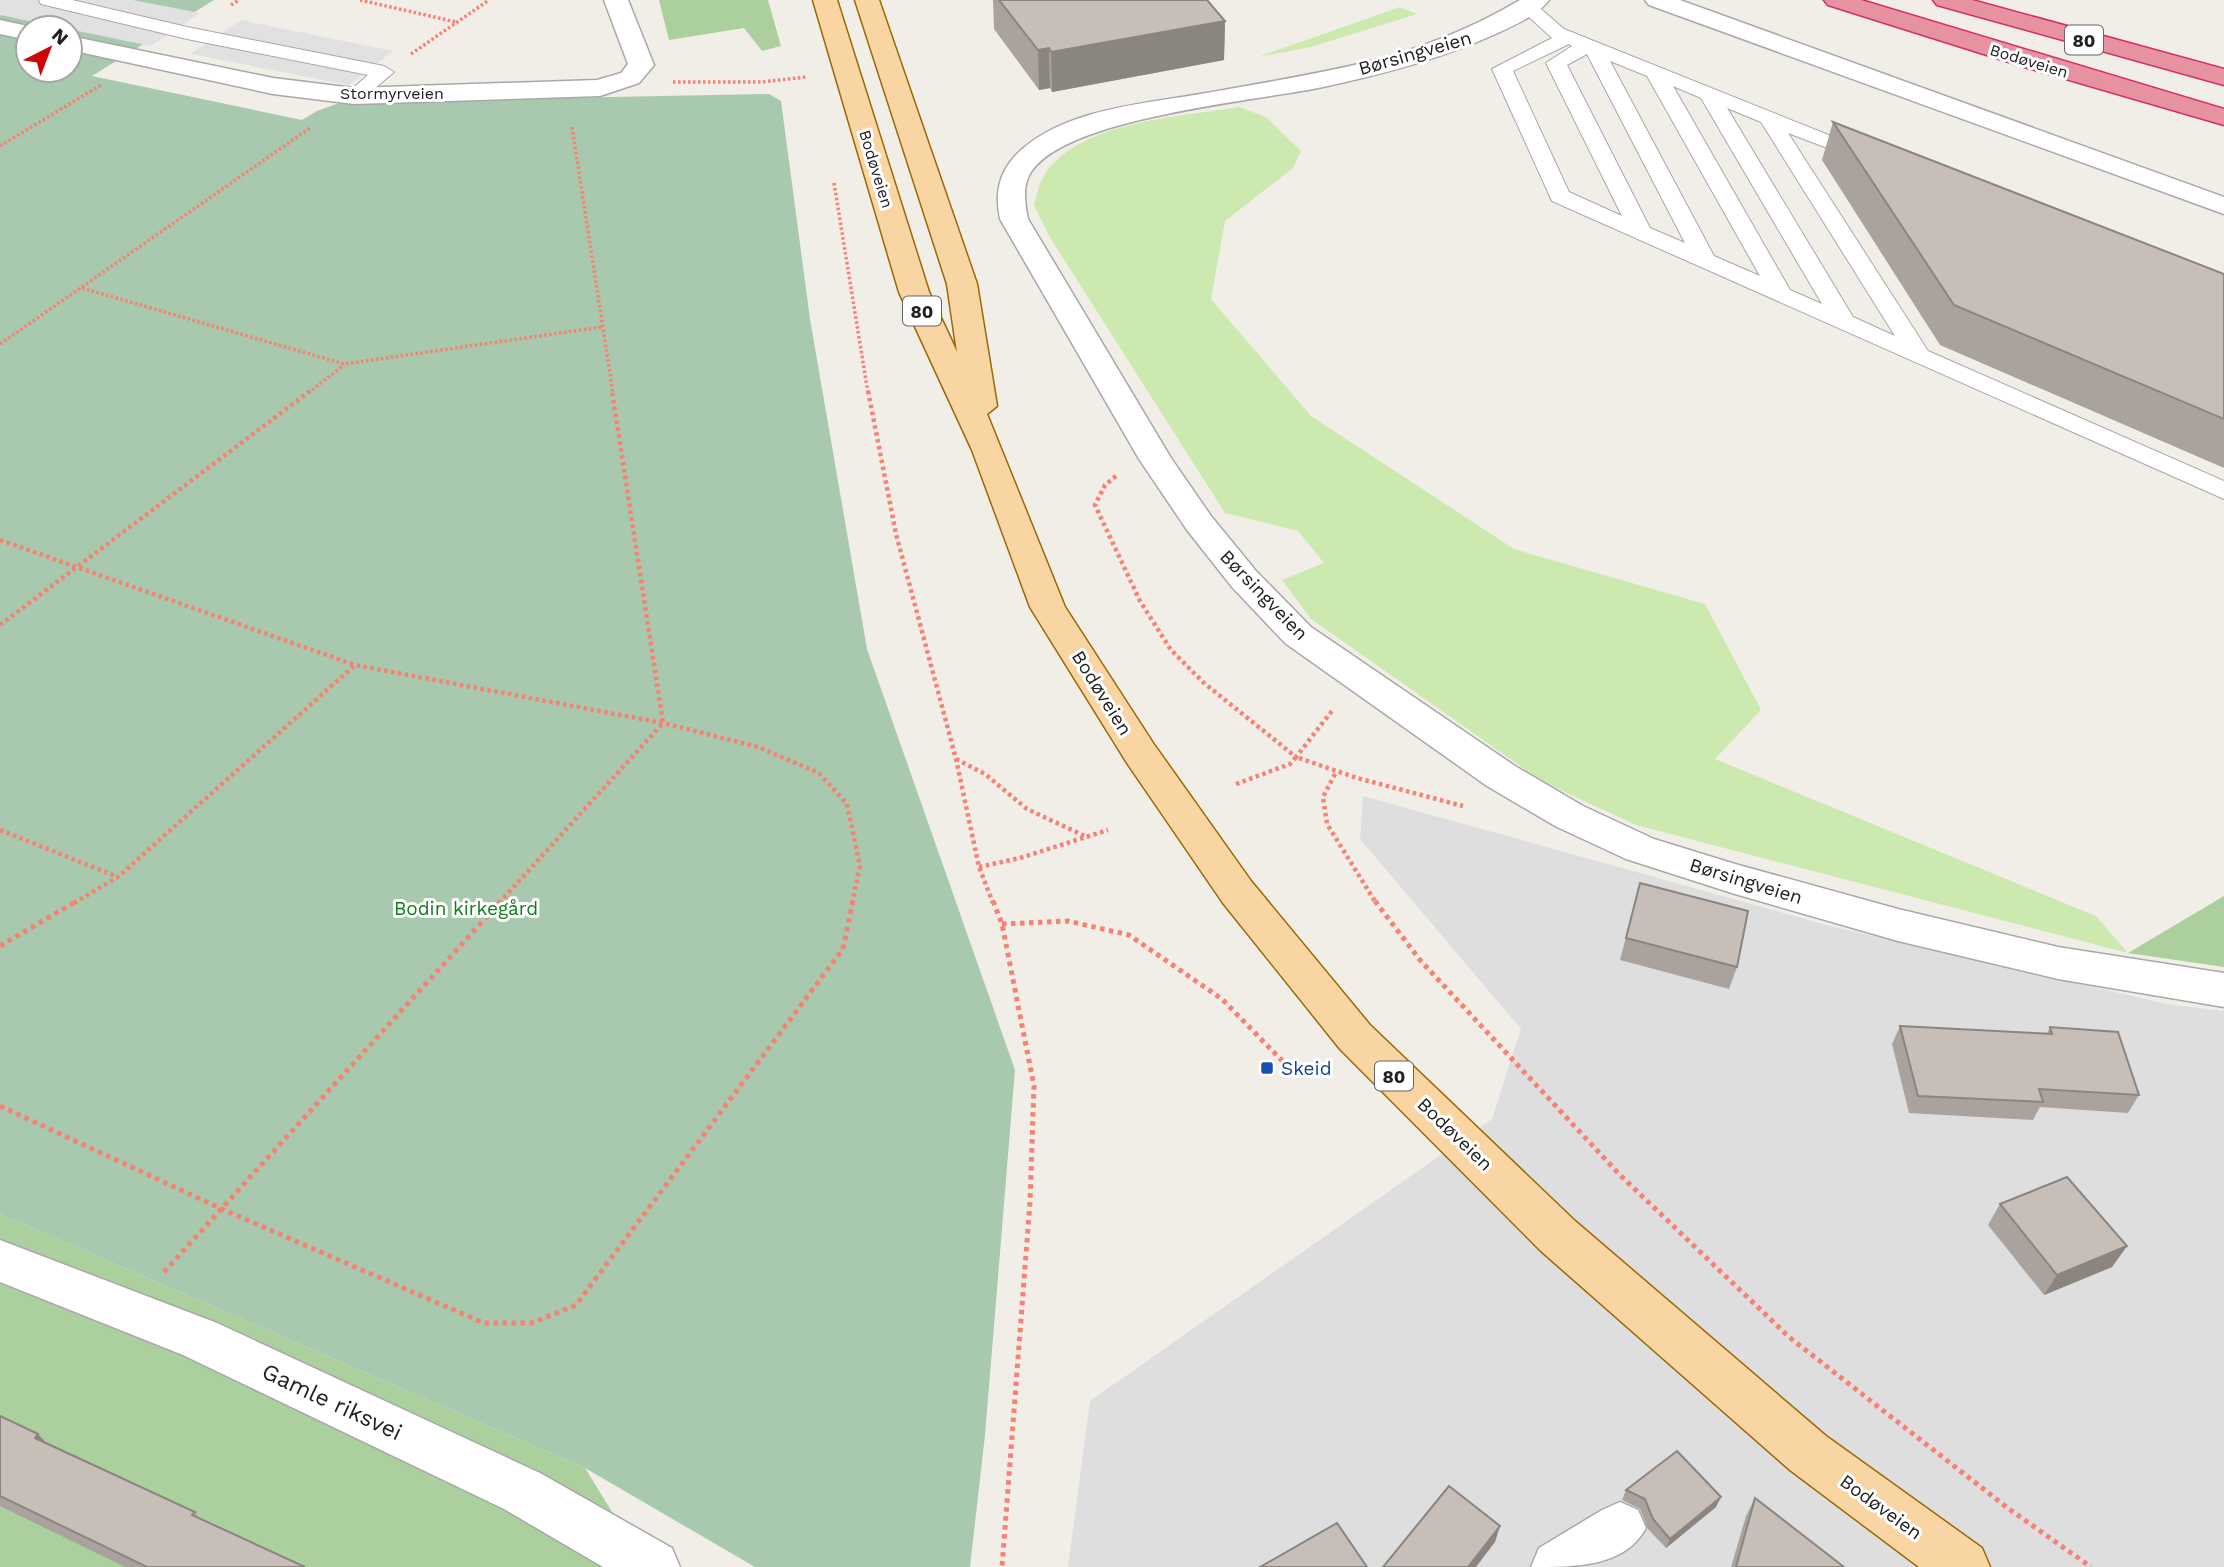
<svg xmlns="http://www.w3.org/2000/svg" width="2224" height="1567" viewBox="0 0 2224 1567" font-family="'Work Sans',sans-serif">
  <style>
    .residential { fill: #dfdede }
    .grass { fill: #cce9af }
    .forest { fill: #accf9e }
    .cemetery { fill: #a9c9ae; fill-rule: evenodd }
    .parking { fill: #e1e1e1 }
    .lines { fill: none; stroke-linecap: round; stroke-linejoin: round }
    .lane-casing { stroke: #a8a8a8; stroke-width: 2 }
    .street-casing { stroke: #a8a8a8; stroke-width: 3 }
    .primary-casing { stroke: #9a6903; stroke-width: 3 }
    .highway-casing { stroke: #d82c66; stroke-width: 3 }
    .path-far2 { stroke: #f78173; stroke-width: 3.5; stroke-dasharray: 2.5 2.5; stroke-linecap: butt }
    .path-far1 { stroke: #f78173; stroke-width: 4.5; stroke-dasharray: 3.5 3.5; stroke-linecap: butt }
    .path { stroke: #f78173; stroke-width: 5; stroke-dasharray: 4.5 4.5; stroke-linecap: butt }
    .lane { fill: #fff; fill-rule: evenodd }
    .street { fill: #fff; fill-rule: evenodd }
    .primary { fill: #fad5a4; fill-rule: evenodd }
    .highway { fill: #e692a1; fill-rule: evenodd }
    .wall { fill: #aaa39d }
    .shaded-wall { fill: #8b8580 }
    .building { fill: #c6beb7; stroke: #8b8580; stroke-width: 2 }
    .transit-dot { fill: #1a4fb4; stroke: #fff; stroke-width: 2.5 }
    .labels { text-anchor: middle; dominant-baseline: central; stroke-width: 6; stroke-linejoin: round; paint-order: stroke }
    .far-street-label { font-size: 16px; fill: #212121; stroke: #fff }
    .shield { fill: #fff; stroke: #646464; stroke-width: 2 }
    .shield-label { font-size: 18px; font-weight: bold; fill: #212121 }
    .street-label { font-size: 19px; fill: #212121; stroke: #fff }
    .park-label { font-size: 19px; fill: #0e7f18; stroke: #fff }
    .transit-label { font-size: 19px; fill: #164399; stroke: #fff; text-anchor: start }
    .near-street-label { font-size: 23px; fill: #212121; stroke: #fff }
  </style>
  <rect width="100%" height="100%" fill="#f1eee8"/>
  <path class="residential" d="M1363,796L1834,927L2167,1004L2224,1011V1567H1068L1090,1401L1492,1119L1521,1029L1360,839Z"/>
  <g class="grass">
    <path d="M1400,7L1417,14L1311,47L1258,57Z"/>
    <path d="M1239,107L1266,117L1301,151L1293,168L1225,221L1211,299L1311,416L1514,549L1705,604L1761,710L1715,759L2096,916L2128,953L1636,825L1543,782L1311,619L1282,580L1324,563L1298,531L1225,513L1051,239L1034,205C1037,197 1038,187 1042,179C1074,121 1180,117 1239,107Z"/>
  </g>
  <g class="forest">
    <path d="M659,0H768L781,46L762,51L744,28L669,40Z"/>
    <path d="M2224,896V967L2128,953Z"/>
    <path d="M0,1214L585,1468L646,1567H0Z"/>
  </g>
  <path class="cemetery" d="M0,0H214L92,76L302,120L317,111L342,102L769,94L781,101L810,319L867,649L1015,1070L985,1435L970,1567H755L585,1468L0,1214ZM28,28H70V70H28Z"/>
  <g class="parking">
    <path d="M0,0H133L200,13L151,46L0,15Z"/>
    <path d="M241,20L393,51L349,85L190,54Z"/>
  </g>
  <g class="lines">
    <g class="lane-casing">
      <g id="lane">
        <path d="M39,0H72L187,27L384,66L394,72L361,100L354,102L344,96L368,75L187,39L41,4Z"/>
        <path d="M1527,1L1534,3L1564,29L1871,152L1874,156L1864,162L1788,133L1928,351L2224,481V499L1552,201L1492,69L1552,38L1518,7ZM1569,44L1572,46L1546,63L1622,216L1569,192L1513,71ZM1587,54L1685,243L1650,228L1567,65ZM1610,61L1647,76L1760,276L1714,256ZM1673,86L1701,98L1822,304L1790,290ZM1727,108L1761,122L1895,336L1853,317Z"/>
      </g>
    </g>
    <g class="street-casing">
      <g id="street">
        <path d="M604,0H628L654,65L639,83L600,96L354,104L273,94L70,50V36L273,78L354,88L597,80L621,73L628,64Z"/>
        <path d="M1520,0H1549C1538,16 1508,28 1491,36C1437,60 1380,75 1323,87C1257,101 1067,117 1031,172C1022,186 1025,204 1028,219L1171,458L1211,516L1256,571L1311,627L1515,766L1583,806L1654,839L1735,864L1898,909L2058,947L2224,973V1007L2058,979L1898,941L1735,894L1626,859L1555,826L1487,786L1285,643L1232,587L1187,530L1139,459L1000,219C995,194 998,174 1016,155C1063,108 1145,104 1206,93C1258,84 1311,75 1363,63C1418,50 1471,29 1520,0Z"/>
        <path d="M1645,0H1680L2224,197V214L1649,5Z"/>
        <path d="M0,20L37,28H28V40L0,34Z"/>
        <path d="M0,1240L217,1323L540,1473L672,1548L680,1567H603L504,1509L183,1355L0,1282Z"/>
        <path d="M1620,1502L1638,1510L1646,1528C1625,1567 1576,1567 1531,1567L1539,1548L1602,1510Z"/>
      </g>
    </g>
    <g class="primary-casing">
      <path id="primary" d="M813,0H837L929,292L957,352L947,284L855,0H879L977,284L997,406L987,414L1065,607L1153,743L1251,881L1370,1025L1575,1221L1826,1436L1982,1548L1990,1567H1919L1790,1470L1541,1251L1340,1049L1223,903L1127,763L1030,607L972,450L899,292Z"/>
    </g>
    <g class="highway-casing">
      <g id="highway">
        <path d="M1824,0H1861L2224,109V125L2028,68L1828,5Z"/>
        <path d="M1933,0H1972L2224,69V85L1937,5Z"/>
      </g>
    </g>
    <g class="path-far2">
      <path d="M360,0L456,22"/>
      <path d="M231,5L239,0"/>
      <path d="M411,54L489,0"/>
      <path d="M673,82H762L806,77"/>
      <path d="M572,127L613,393"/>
      <path d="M0,146L101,85"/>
      <path d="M834,183L868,393"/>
      <path d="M82,288L344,364L602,327"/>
      <path d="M0,344L310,128"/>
      <path d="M308,393L344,365"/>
    </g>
    <g class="path-far1">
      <path d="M868,391L896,534L956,759L979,867L993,903"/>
      <path d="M1116,476L1105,485L1095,505L1140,601L1171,650L1204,683L1296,757L1332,711"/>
      <path d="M0,540L355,665L663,723L758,747L819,773L847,804L860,866L852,903"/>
      <path d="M0,625L310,391"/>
      <path d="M956,759L985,774L1027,809L1087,837"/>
      <path d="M1335,774L1323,797L1327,824L1376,903"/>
      <path d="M1236,784L1290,764L1296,757L1357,778L1463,806"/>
      <path d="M0,830L118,877"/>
      <path d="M979,867L1020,858L1108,830"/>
      <path d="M74,903L118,877L355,665"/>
      <path d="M499,903L663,723L612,391"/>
    </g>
    <g class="path">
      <path d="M993,901L1002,924L1034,1086L1030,1202L1002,1567"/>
      <path d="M1375,901L1420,960L1619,1174L1789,1337L2009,1509L2091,1567"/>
      <path d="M1002,924L1068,921L1129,935L1222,999L1298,1077"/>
      <path d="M0,946L77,901"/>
      <path d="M0,1106L224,1210L484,1323H532L576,1305L843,949L853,901"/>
      <path d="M164,1272L501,901"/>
    </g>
    <use href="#lane" class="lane"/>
    <use href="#street" class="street"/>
    <use href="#primary" class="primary"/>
    <use href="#highway" class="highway"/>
  </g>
  <g class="wall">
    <path d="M993,0H1207L1225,21L1224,60L1052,92L1050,88L1039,90L994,29Z"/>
    <path d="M1833,122L2224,274V468L1940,345L1822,160Z"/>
    <path d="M1640,883L1737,967L1729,989L1620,960Z"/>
    <path d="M1900,1026L2047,1033L2050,1027L2139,1095L2128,1113L2040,1107L2033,1120L1909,1113L1892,1044Z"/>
    <path d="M2000,1204L2127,1246L2112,1267L2044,1295L1988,1225Z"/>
    <path d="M0,1416L38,1434L47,1444L195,1512L199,1518L305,1567H125L0,1506Z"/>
    <path d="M1626,1490L1716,1507L1666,1548L1648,1529L1640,1509L1622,1500Z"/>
    <path d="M1755,1498L1844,1567H1731L1746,1516Z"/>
  </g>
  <g class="shaded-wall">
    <path d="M1225,21L1224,60L1052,92L1051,52Z"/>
    <path d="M1049,48L1050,88L1039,90L1038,50Z"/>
    <path d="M2127,1246L2112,1267L2044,1295L2057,1275Z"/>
    <path d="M38,1434L55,1453L35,1438Z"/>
    <path d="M1721,1497L1716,1507L1666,1548L1670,1539Z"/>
    <path d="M1500,1526L1495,1542L1476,1567H1468Z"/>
  </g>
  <g class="building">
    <path d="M999,0H1207L1225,21L1051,52L1049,48L1038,50Z"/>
    <path d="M1833,122L2224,274V419L1954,305Z"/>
    <path d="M1640,883L1748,911L1737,967L1626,938Z"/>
    <path d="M1900,1026L2052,1034L2050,1027L2118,1032L2139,1095L2039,1089L2043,1102L1918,1096Z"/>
    <path d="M2067,1177L2127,1246L2057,1275L2000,1204Z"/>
    <path d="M0,1416L38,1434L35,1438L195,1512L192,1515L305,1567H147L0,1496Z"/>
    <path d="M1677,1451L1721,1497L1670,1539L1653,1519L1645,1499L1626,1490Z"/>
    <path d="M1449,1486L1500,1526L1468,1567H1383Z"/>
    <path d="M1755,1498L1844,1567H1736Z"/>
    <path d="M1337,1523L1367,1567H1260Z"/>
  </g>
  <rect class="transit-dot" x="1260" y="1061" width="14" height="14" rx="3.5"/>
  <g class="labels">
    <g class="far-street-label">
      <text transform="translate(2029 61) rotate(17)">Bodøveien</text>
      <text x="392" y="93">Stormyrveien</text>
      <text transform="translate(876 169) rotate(73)">Bodøveien</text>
    </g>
    <g class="shield">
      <rect x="2065" y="25.5" width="38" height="29" rx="5"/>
      <rect x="903" y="296.5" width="38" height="29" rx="5"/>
      <rect x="1375" y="1061.5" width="38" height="29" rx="5"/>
    </g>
    <g class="shield-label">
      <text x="2084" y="40">80</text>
      <text x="922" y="311">80</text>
      <text x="1394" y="1076">80</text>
    </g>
    <g class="street-label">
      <text transform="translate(1415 53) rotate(-16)">Børsingveien</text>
      <text transform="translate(1264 595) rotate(46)">Børsingveien</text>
      <text transform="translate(1102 693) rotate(58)">Bodøveien</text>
      <text transform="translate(1746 881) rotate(17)">Børsingveien</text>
      <text transform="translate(1455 1134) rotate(44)">Bodøveien</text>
      <text transform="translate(1881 1507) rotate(36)">Bodøveien</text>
    </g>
    <g class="park-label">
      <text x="466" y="908">Bodin kirkegård</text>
    </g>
    <g class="transit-label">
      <text x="1281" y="1068">Skeid</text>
    </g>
    <g class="near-street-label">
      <text transform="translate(332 1402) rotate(25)">Gamle riksvei</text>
    </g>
  </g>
  <g transform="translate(49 49) rotate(42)"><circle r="33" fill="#ffffff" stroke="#a6a6a6" stroke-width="2"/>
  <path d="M0-5L12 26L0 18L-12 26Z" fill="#cd0505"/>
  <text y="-10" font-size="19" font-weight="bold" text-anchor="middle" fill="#212121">N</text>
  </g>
</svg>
